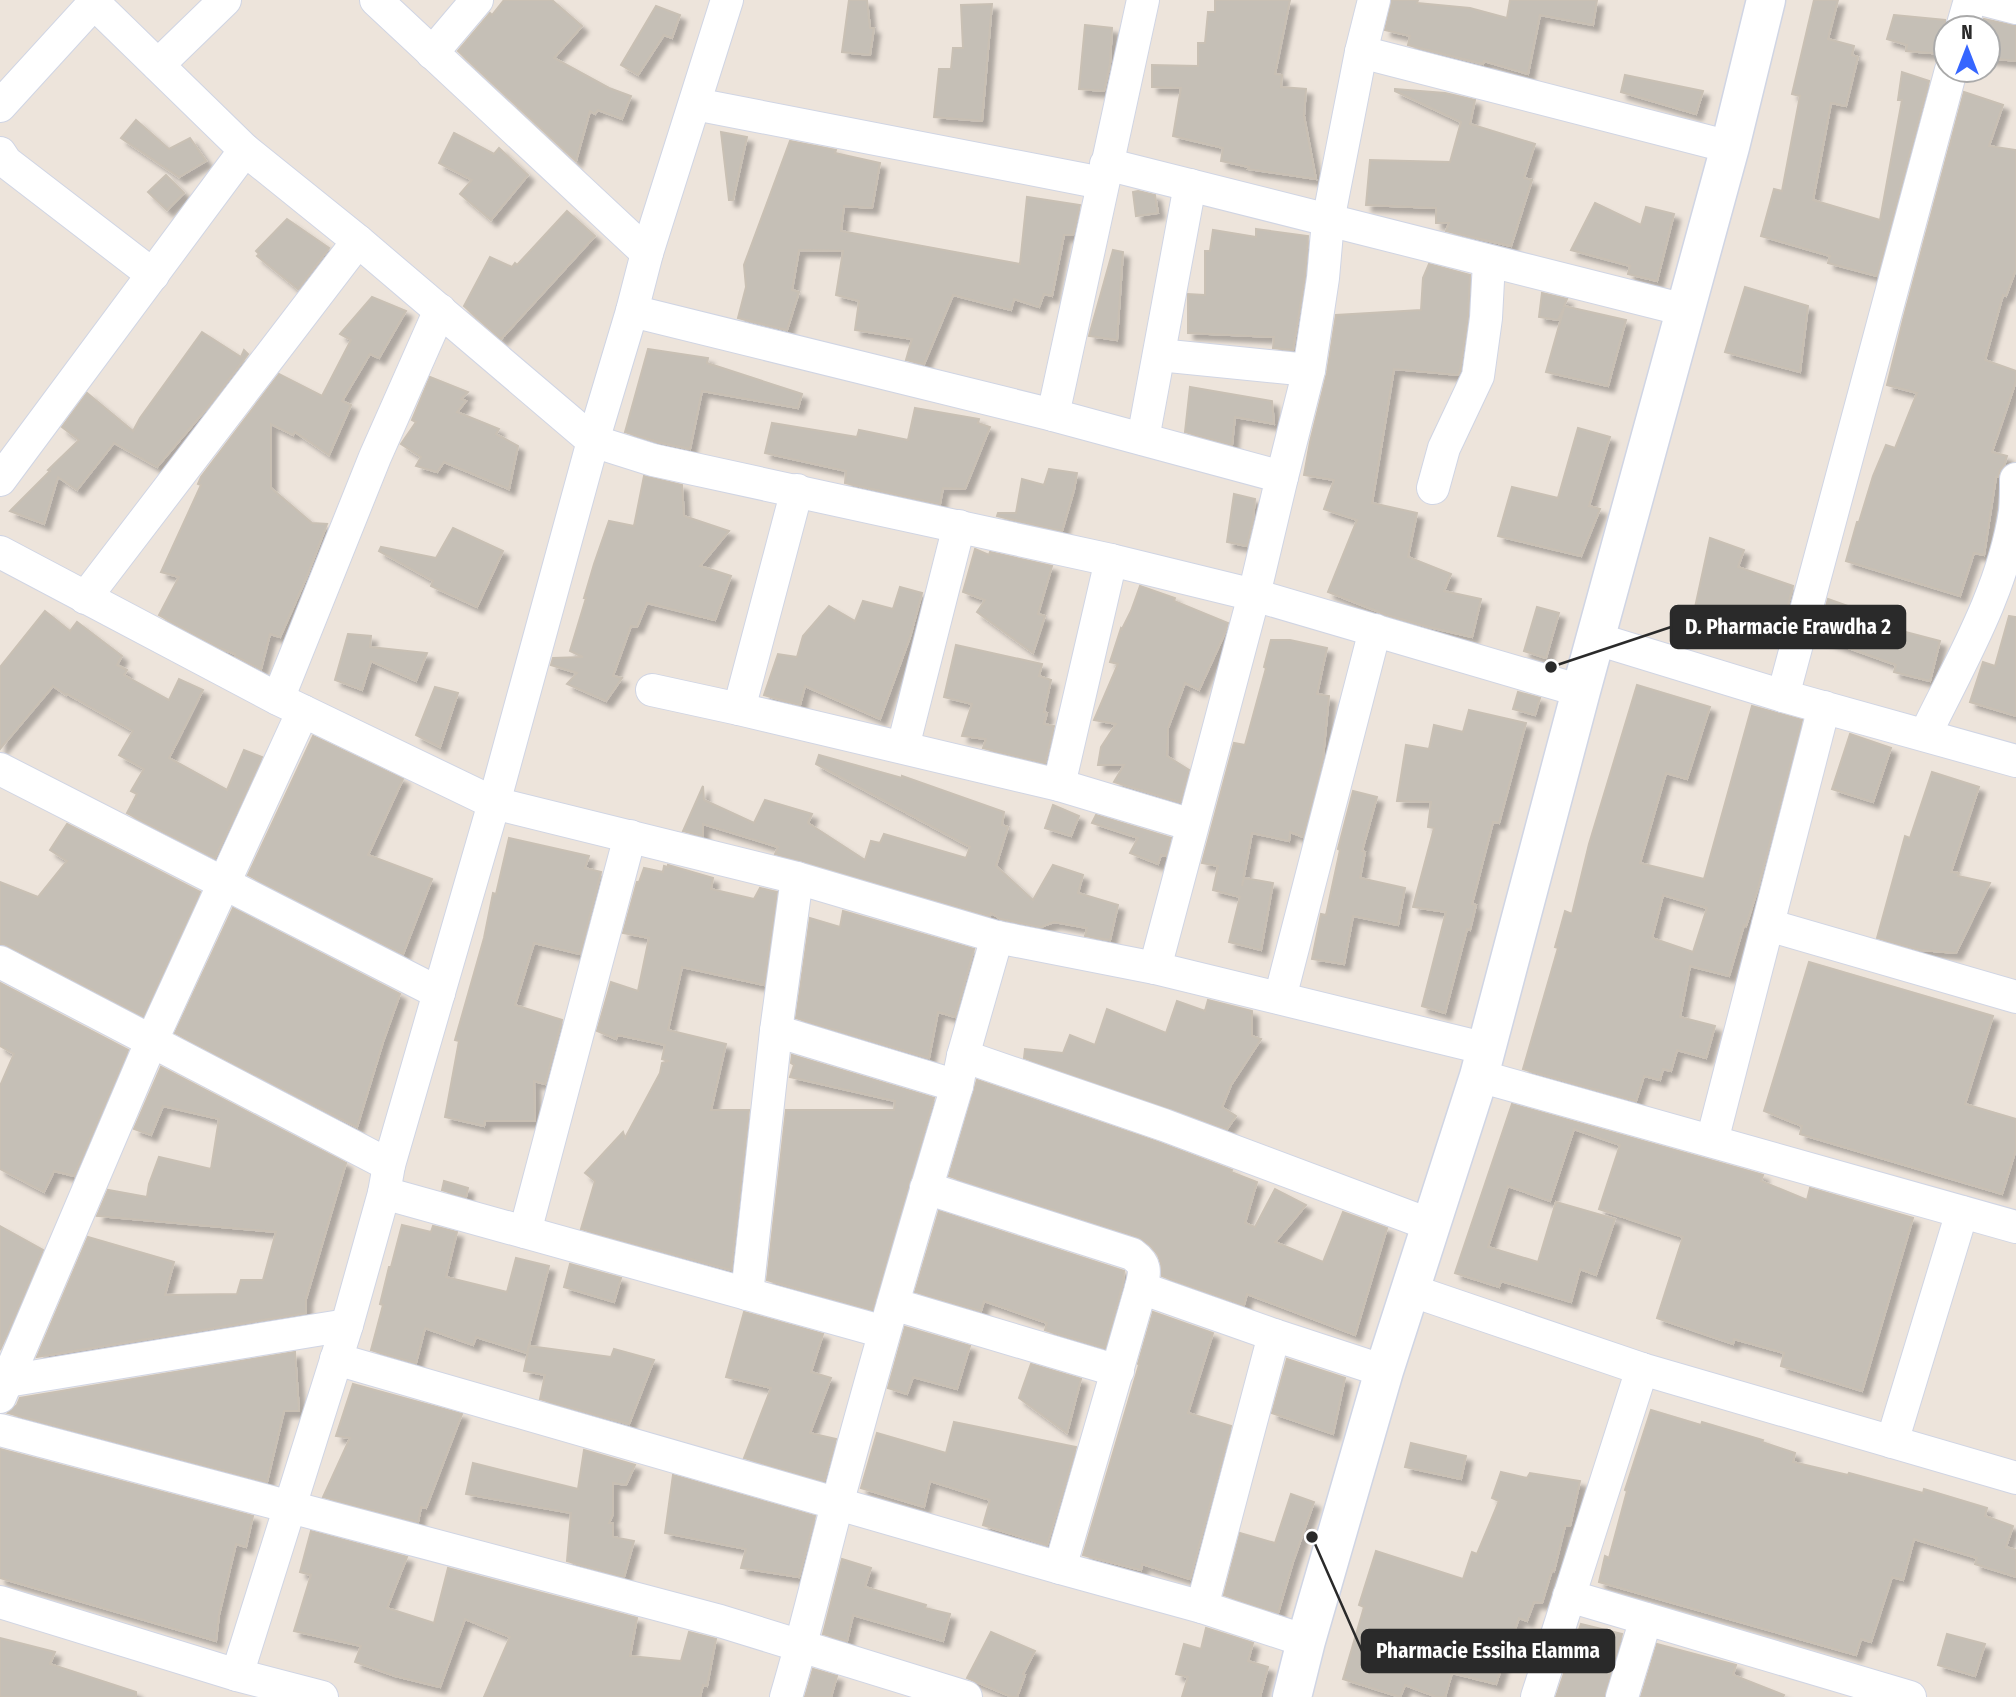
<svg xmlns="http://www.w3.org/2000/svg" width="2016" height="1697" viewBox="0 0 2016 1697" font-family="'Fira Sans Condensed',sans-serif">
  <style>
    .building { fill: #c5bfb6; stroke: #c9c0b4; stroke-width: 2; fill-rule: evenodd; filter: url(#shadow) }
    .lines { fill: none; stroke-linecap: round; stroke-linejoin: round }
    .street-casing { stroke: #d0d5e4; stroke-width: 34 }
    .secondary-casing { stroke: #d0d5e4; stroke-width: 41 }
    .street { stroke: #fff; stroke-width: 32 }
    .secondary { stroke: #fff; stroke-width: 38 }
    .leader { fill: none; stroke: #2a2a2a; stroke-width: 2.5 }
    .callout-dot { fill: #2a2a2a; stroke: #fff; stroke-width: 2.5 }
    .callout { fill: #2a2a2a; stroke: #2a2a2a; stroke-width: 2.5 }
    .callout-label { font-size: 21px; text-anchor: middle; font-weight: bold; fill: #fff }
  </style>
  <defs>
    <filter id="shadow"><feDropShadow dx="6" dy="6" stdDeviation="2" flood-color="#0004"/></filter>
  </defs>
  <rect width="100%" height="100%" fill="#ede4db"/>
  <g class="building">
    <path d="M504,0H552L582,26L554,58L609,88L631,96L622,119L598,110L595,114L590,111L576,161L458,51L490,13L492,15Z"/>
    <path d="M849,0H867L870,28H874L870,55L842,52Z"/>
    <path d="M1215,0H1290L1275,74L1282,75L1281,87L1306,89L1304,116L1316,179L1248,169L1249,167L1221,161L1223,148L1173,136L1181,88L1152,87V65L1198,66V43H1205L1208,12H1215Z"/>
    <path d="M1392,0H1418L1417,3L1470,8L1507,18L1510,0H1597L1593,25L1540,15L1528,74L1484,61L1483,64L1408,45L1410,36L1385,30Z"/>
    <path d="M1814,0H1838L1828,39L1854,46L1852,55L1858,57L1846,106L1831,103L1813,200L1880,220L1902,100H1898L1902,72L1929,81L1877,276L1828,263L1830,256L1761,236L1774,189L1782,191L1800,96L1792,94Z"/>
    <path d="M992,4L982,121L934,117L939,69H951L953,48H963L961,5Z"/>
    <path d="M656,6L680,15L672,38L664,35L638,75L621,65Z"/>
    <path d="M1894,15L1945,20L1946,52L1943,54L1906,51L1907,45L1887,39Z"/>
    <path d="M1984,19L2016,26V61L1988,58V28H1981Z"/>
    <path d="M1085,25L1112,28L1110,64L1104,91L1079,89Z"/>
    <path d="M1625,75L1703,91L1696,114L1621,92Z"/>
    <path d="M1395,89L1445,93L1475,100L1470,124L1535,144L1524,178L1532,180L1511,246L1446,231L1449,223H1436V208L1366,205L1370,160L1450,162L1461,122L1395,91Z"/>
    <path d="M1964,92L2003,105L1989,146L2016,150V269L2006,296L2003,295L1985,360L2016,371V381L1992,452L2007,456L2004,466L2000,470L1998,477H1996L1984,555L1974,553L1960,596L1846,561L1857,522H1859L1873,476L1886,445L1895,448L1917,393L1887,385L1903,320Z"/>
    <path d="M136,120L169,149L190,138L206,161L179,177L121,138Z"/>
    <path d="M721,132L747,137L733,200H729Z"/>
    <path d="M454,133L494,154L499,148L528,175L491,220L460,194L472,180L439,163Z"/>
    <path d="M790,141L836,150L835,153L880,163L872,208L844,206L841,231L1020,264L1027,197L1080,205L1073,235H1064L1052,296L1044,294L1039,307L1014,299L1011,310L953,295L924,364L906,360L912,339L855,330L859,301L836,295L843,251L799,250L792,290L799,292L787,330L738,318L746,287L744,265Z"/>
    <path d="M166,175L184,193L167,210L148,192Z"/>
    <path d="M1138,191L1155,195L1158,213L1136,216L1133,192Z"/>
    <path d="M1595,203L1641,225L1646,207L1674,214L1657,281L1628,274L1630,266L1571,250Z"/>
    <path d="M567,211L595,236L501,339L464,306L490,257L512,267L515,263L517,265Z"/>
    <path d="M287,219L329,248L298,289L257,256L259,254L256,251Z"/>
    <path d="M1256,229L1308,236L1305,276L1293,350L1273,348L1274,337L1188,333V294L1205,295V251H1210L1213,230L1256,237Z"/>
    <path d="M1113,250L1123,252L1117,340L1089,336Z"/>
    <path d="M1429,264L1470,275L1468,316L1460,371L1458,375L1394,369L1372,503L1417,513L1408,557L1451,574L1444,591L1481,599L1472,637L1429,627L1387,615L1328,592L1357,520L1324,509L1334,480L1304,475L1310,442L1327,373L1336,315L1421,310L1423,278Z"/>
    <path d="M1745,287L1808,306L1800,372L1725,352Z"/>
    <path d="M1542,293L1567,299L1564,306L1626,320L1608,386L1546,372L1564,308L1558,320L1539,317Z"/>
    <path d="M372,297L406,311L379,358L370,354L342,401L351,405L329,455L295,432L293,435L271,424V488L312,523L327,524L307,576L280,637L270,634L261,669L235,656V654L220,648L159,615L179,577L161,572L201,485L198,484L201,477L279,374L322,396L351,340L340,334Z"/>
    <path d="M202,332L241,357L244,350L248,354L207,408L157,467L114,443L77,490L58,477L44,524L10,511L50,471L48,470L79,440L62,427L87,393L133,431L140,418Z"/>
    <path d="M648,349L708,358L707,363L802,394L798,408L702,391L690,449L658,442L625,432Z"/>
    <path d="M430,377L468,392L461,399L466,401L457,412L499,429L496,434L518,446L509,489L444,462L437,472L416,466L421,457L401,444L416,422L412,420Z"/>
    <path d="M1190,387L1272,401L1274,424L1235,417L1232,445L1185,432Z"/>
    <path d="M915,408L979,419L978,423L990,427L965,489L943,488L940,504L845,483L846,471L765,453L772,423L857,437L859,430L908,440Z"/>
    <path d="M1578,428L1610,437L1589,506L1600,509L1581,556L1498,536L1512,487L1558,498Z"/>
    <path d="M1049,469L1077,473L1074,490L1062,531L997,516L998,513H1016L1022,479L1044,485Z"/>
    <path d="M644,476L682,485L684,516L729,531L700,566L731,576L715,620L647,603L637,627L631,626L613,676L622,678L606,701L567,684L577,673L551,665L553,658L583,657L570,651L586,598H584L594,564L609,521L634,526Z"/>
    <path d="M1234,494L1255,499L1253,519L1247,546L1227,542Z"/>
    <path d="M453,528L503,551L477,607L431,586L433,581L379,551L381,547L436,558Z"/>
    <path d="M1710,538L1744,550L1738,567L1793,586L1779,639L1694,612Z"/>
    <path d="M975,549L989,555L990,552L1052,566L1038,614L1045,616L1033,653L977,612L985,600L963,592Z"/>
    <path d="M1140,586L1175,598L1174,601L1228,623L1224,635L1199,690L1185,683L1168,728L1167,756L1189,770L1180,802L1114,782L1124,765H1098L1101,747L1116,724L1094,720L1118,664L1110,662L1121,628L1122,629L1131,611Z"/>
    <path d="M900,587L922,593L910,637L880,719L805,686L800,705L764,695L778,654L797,657L803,636L829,606L855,621L863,601L893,609Z"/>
    <path d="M1828,599L1896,623L1894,629L1940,641L1930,681L1894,672L1896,665L1818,637Z"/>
    <path d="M1537,607L1559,613L1546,658L1524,651Z"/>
    <path d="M45,611L70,631L77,622L122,656L117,665L127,670L124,675L169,700L179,679L203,690L169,758L227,790L244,750L262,757L215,858L127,813L137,794L131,791L144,769L119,755L133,731L67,694L66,695L53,686L0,749V667Z"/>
    <path d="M2009,616L2016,617V716L1970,702L1983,662L1995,666Z"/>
    <path d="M348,634L371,636L370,647L427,653L416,681L371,661L362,690L335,680Z"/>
    <path d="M1271,640H1290L1327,648L1317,694L1329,696L1323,758L1303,837L1290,832L1289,841L1252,833L1242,886L1244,878L1273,883L1261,950L1229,942L1240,897L1213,890L1218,866L1202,863L1234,743L1245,745L1266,668L1264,667Z"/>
    <path d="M956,645L1042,664L1039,676L1051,680L1044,712L1047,713L1044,724L1054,726L1045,763L983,748L986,739L962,736L972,704L944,697Z"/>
    <path d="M1637,685L1710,707L1687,779L1666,773L1640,863L1704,879L1752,706L1802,720L1758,888L1746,926L1744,925L1729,976L1690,966L1680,1017L1715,1026L1706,1058L1677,1050L1671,1071L1663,1069L1660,1080L1644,1076L1636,1101L1523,1069L1558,948L1555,947L1565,911L1572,914L1589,844ZM1663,895L1707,908L1693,952L1652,938Z"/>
    <path d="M435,687L458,693L440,747L416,735Z"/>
    <path d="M1518,692L1540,698L1535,715L1513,709Z"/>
    <path d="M1469,710L1526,723L1499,823L1493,822L1472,904L1476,905L1470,930L1467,929L1445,1013L1422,1006L1446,912L1413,907L1434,828L1428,827L1431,802L1397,801L1406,745L1429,749L1434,725L1463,732Z"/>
    <path d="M1850,734L1891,748L1873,802L1832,789Z"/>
    <path d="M313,736L403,779L368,855L432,879L403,954L248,875Z"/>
    <path d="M819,755L902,778V776L1004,812L1002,825L1008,827L996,866L1033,900L1053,865L1083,875L1078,893L1118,905L1110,940L1085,936L1087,928L1054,922L1041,927L1001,919L991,913L990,916L775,854L778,847L703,824V836L683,831L703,786L704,800L754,823L765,800L812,814L808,823L865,860L871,841L880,843L884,834L966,858L970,847L816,764Z"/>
    <path d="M1932,772L1979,787L1951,872L1959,873L1958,876L1990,883L1956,953L1920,950L1877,938L1905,836L1910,838Z"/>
    <path d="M1353,791L1377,797L1362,851L1365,852L1360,878L1405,888L1398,925L1353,916L1344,964L1312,959L1321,914L1326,915L1340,850L1338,849Z"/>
    <path d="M1053,805L1079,816L1071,836L1045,828Z"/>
    <path d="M1096,815L1171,838L1166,856L1161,855L1158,864L1130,853L1138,838L1092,823Z"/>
    <path d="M67,824L200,892L143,1016L9,946L0,944V882L38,897L67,861L50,850Z"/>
    <path d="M509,838L589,856L585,868L601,872L580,954L534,943L515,1005L562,1020L545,1084L534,1081L535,1121H485L484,1126L445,1117L459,1041L455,1040L484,938L493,893L496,894Z"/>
    <path d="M668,865L713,878L711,889L754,899L760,888L777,892L764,985L682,967L668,1030L726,1044L711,1110H749L731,1270L581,1229L595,1181L585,1173L623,1132L625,1138L660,1073L662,1063L668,1061L662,1059L665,1045L618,1035L616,1039L597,1031L611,982L638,991L649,938L623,933L637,882H639L644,868L663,872L664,866L668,867Z"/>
    <path d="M233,908L400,994L383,1042L357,1127L175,1033Z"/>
    <path d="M843,911L974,949L955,1017L938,1012L929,1058L796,1018L810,918L840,927Z"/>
    <path d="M1809,962L1993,1016L1965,1104L2016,1119V1149L2002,1194L1800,1134L1802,1126L1764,1111Z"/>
    <path d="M0,983L128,1050L74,1176L54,1171L44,1192L0,1169V1086L14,1054L0,1046Z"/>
    <path d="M1208,1000L1252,1011V1036L1261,1039L1231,1085L1222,1107L1236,1116L1227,1129L1024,1058L1025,1049L1063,1053L1070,1035L1095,1045L1107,1009L1166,1033L1177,1001L1205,1011Z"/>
    <path d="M792,1055L934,1098L872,1310L767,1280L786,1110H894L895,1101L790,1077L794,1065L791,1063Z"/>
    <path d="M161,1067L346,1163L306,1299V1313L37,1357L88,1237L174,1262L165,1295L237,1294L241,1280H263L276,1232L97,1216L108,1190L147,1197L149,1184L159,1157L211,1169L219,1119L163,1106L151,1135L134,1129Z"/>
    <path d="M977,1080L1158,1142L1232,1170L1231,1172L1257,1182L1245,1223L1255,1227L1275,1189L1306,1205L1275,1242L1323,1262L1343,1212L1387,1228L1355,1335L1247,1294L1244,1305L1162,1276L1161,1264L1158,1255L1150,1245L1138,1237L949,1176Z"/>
    <path d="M1512,1104L1763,1175L1761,1181L1807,1200L1810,1188L1913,1218L1862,1391L1781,1366L1784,1353L1734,1339L1733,1344L1657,1318L1683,1237L1599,1209L1620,1145L1574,1129L1550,1201L1508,1186L1488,1247L1538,1262L1556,1202L1615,1219L1596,1275L1580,1269L1571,1302L1501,1281L1499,1287L1455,1273Z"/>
    <path d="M444,1181L468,1188L466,1197L442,1190Z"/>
    <path d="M939,1211L1124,1271L1123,1283L1105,1348L1045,1330L1047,1323L984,1301L981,1311L915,1292Z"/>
    <path d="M402,1225L431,1232L433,1226L457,1232L446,1277L507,1292L516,1258L549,1266L527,1353L476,1337L473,1345L425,1328L416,1363L371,1350L383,1305L380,1304L389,1267H391Z"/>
    <path d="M0,1226L43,1250L0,1350Z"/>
    <path d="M570,1264L621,1278L614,1302L564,1287Z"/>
    <path d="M744,1312L823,1334L811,1372L831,1378L810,1433L836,1439L824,1481L744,1458L771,1388L726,1377Z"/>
    <path d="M1153,1312L1213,1333L1188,1413L1231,1426L1190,1579L1142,1564L1141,1570L1083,1555L1139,1365L1138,1364Z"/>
    <path d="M905,1327L970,1346L957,1389L913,1377L907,1394L888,1388Z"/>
    <path d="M529,1346L611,1357L614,1349L654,1360L629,1424L540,1399L545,1375L524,1371Z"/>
    <path d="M295,1352L299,1411H284L267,1482L8,1413L17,1405L20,1398Z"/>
    <path d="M1287,1359L1345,1378L1333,1434L1272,1413Z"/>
    <path d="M1031,1364L1081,1379L1067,1433L1019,1398Z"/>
    <path d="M353,1384L462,1414L426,1508L421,1507L418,1522L323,1497L350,1438L336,1436Z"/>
    <path d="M1651,1410L1701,1425L1702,1422L1763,1440L1762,1442L1795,1453L1793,1462L1848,1475L1849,1473L1923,1493L1924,1489L1987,1508L1985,1516L2013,1526L2006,1547L2016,1550V1577L1975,1564L1977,1558L1914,1539L1903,1580L1892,1577L1871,1642L1861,1639L1856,1655L1599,1582L1605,1556L1609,1558L1627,1491L1625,1490Z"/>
    <path d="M954,1422L1076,1447L1047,1545L983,1525L990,1500L930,1481L924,1507L861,1488L877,1433L946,1453Z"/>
    <path d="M1411,1443L1466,1456L1461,1479L1405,1467Z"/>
    <path d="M0,1449L253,1516L246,1547L236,1544L219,1615L216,1641L0,1578Z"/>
    <path d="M584,1450L635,1465L626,1485L613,1483V1514L609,1523H613V1537L634,1541L624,1577L567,1561L571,1513L466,1494L473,1463L578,1489Z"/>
    <path d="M1501,1472L1527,1478L1530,1473L1580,1481L1570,1526H1565L1554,1571L1552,1570L1542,1603L1534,1602L1527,1621L1519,1618L1496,1684L1452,1673L1445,1697H1437L1405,1685L1400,1697L1343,1679L1364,1607L1359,1605L1376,1551L1463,1579L1472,1552L1477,1554L1499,1501L1492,1498Z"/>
    <path d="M673,1475L815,1516L799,1577L741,1568L746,1549L665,1533Z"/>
    <path d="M1291,1494L1314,1502L1293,1562L1278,1613L1224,1595L1240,1533L1275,1543Z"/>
    <path d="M311,1531L407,1557L387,1608L434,1623L448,1568L637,1618L630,1656L681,1661L689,1632L716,1639L707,1686L703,1685L700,1697H484L510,1637L465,1619L440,1687L395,1676L355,1662L361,1646L294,1631L311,1575L300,1572Z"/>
    <path d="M842,1559L871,1568L865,1587L926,1605L925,1608L950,1614L943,1641L853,1615L847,1641L823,1634Z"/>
    <path d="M1581,1624L1622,1634L1604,1697H1556Z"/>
    <path d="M1206,1628L1253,1643L1248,1661L1268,1667L1260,1697H1182L1188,1677L1176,1674L1184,1644L1201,1649Z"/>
    <path d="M991,1632L1035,1651L1023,1674L1025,1675L1017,1697H1012L967,1678Z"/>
    <path d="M1947,1634L1985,1644L1975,1676L1938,1665Z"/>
    <path d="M0,1638L55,1652L50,1664L136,1692V1697H0Z"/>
    <path d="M1657,1644L1736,1665L1733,1675L1784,1695L1783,1697H1641Z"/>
    <path d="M813,1669L837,1676L831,1697H805Z"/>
  </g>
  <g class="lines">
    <g class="street-casing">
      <g id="street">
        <path d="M91,0L245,150L358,241"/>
        <path d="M376,0L647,253"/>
        <path d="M1985,0L2016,8"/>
        <path d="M1962,28L1970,0"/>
        <path d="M1361,52L1730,147"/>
        <path d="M432,53L477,0"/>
        <path d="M158,65L225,0"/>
        <path d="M695,104L1102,183"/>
        <path d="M0,106L94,3"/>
        <path d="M0,153L6,162L153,275"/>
        <path d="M1106,164L1685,310"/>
        <path d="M632,311L1053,415L1282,477L1254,595L1155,968"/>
        <path d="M1159,355L1309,370"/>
        <path d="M1053,415L1143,0"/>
        <path d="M1143,439L1190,185"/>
        <path d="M1282,477L1309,370L1323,278L1328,221L1361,52L1374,0"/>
        <path d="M0,480L245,150"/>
        <path d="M1433,488L1444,448L1478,376L1486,318L1489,262"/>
        <path d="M0,552L278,699L494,803L797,878L997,937L1155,968L1487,1049"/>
        <path d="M85,598L358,241L593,441L653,460L1111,560"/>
        <path d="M1597,639L1783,696L2016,761"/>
        <path d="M652,690L739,709L1059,785L1192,825"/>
        <path d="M1783,696L1951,70"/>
        <path d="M278,699L375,457L440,310"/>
        <path d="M739,709L797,490"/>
        <path d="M1925,735C1960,663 2003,591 2015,511C2016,501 2016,489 2016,479"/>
        <path d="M903,747L959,526"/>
        <path d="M0,769L439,993"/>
        <path d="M1059,785L1111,560L1254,595L1581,691"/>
        <path d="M1768,925L2016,997"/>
        <path d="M0,962L389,1165"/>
        <path d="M1280,998L1375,630"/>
        <path d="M776,1031L957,1086"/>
        <path d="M963,1056L1164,1125L1431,1225"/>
        <path d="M1479,1076L2016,1227"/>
        <path d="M1712,1141L1824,707"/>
        <path d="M926,1188L1132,1254C1147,1265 1145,1271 1141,1288L1060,1568"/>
        <path d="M384,1193L884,1332"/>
        <path d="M525,1232L630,836"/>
        <path d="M1141,1288L1274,1335L1384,1371"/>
        <path d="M1410,1290L1642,1369L2016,1478"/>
        <path d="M747,1294L776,1031L797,878"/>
        <path d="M893,1304L1118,1371"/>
        <path d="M336,1359L1060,1568L1202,1607L1306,1641"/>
        <path d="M7,1381L347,1325"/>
        <path d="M0,1397L152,1040L303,711"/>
        <path d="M0,1430L720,1621L966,1697"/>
        <path d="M1892,1442L1962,1212"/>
        <path d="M1569,1596L1910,1697"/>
        <path d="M0,1602L237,1675L322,1697"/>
        <path d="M1202,1607L1274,1335"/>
        <path d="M237,1675L347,1325L384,1193L389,1165L494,803L593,441L632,311L647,253L727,0"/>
        <path d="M786,1697C807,1627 823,1556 842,1486C878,1352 917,1219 957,1086L963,1056L997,937"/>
        <path d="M1537,1697L1642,1369"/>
        <path d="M1622,1697L1646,1619"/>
      </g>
    </g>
    <g class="secondary-casing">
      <path id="secondary" d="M1292,1697L1306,1641L1384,1371L1479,1076L1581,691L1730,147L1766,0"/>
    </g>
    <use href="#street" class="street"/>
    <use href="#secondary" class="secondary"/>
  </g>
  <path class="leader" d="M1551 667L1671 627M1312 1537L1362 1651"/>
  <g class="callout-dot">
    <circle cx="1551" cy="667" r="7"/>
    <circle cx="1312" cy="1537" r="7"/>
  </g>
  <g class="callout">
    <rect x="1671" y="606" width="234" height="42" rx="7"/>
    <rect x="1362" y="1630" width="252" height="42" rx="7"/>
  </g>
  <g class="callout-label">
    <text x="1788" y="634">D. Pharmacie Erawdha 2</text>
    <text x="1488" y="1658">Pharmacie Essiha Elamma</text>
  </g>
  <g transform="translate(1967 49)"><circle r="33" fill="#ffffff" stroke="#aaaaaa" stroke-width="2"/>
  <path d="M0-5L12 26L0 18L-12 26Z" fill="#3666ff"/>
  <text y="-10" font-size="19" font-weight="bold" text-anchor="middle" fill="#2a2a2a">N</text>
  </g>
</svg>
